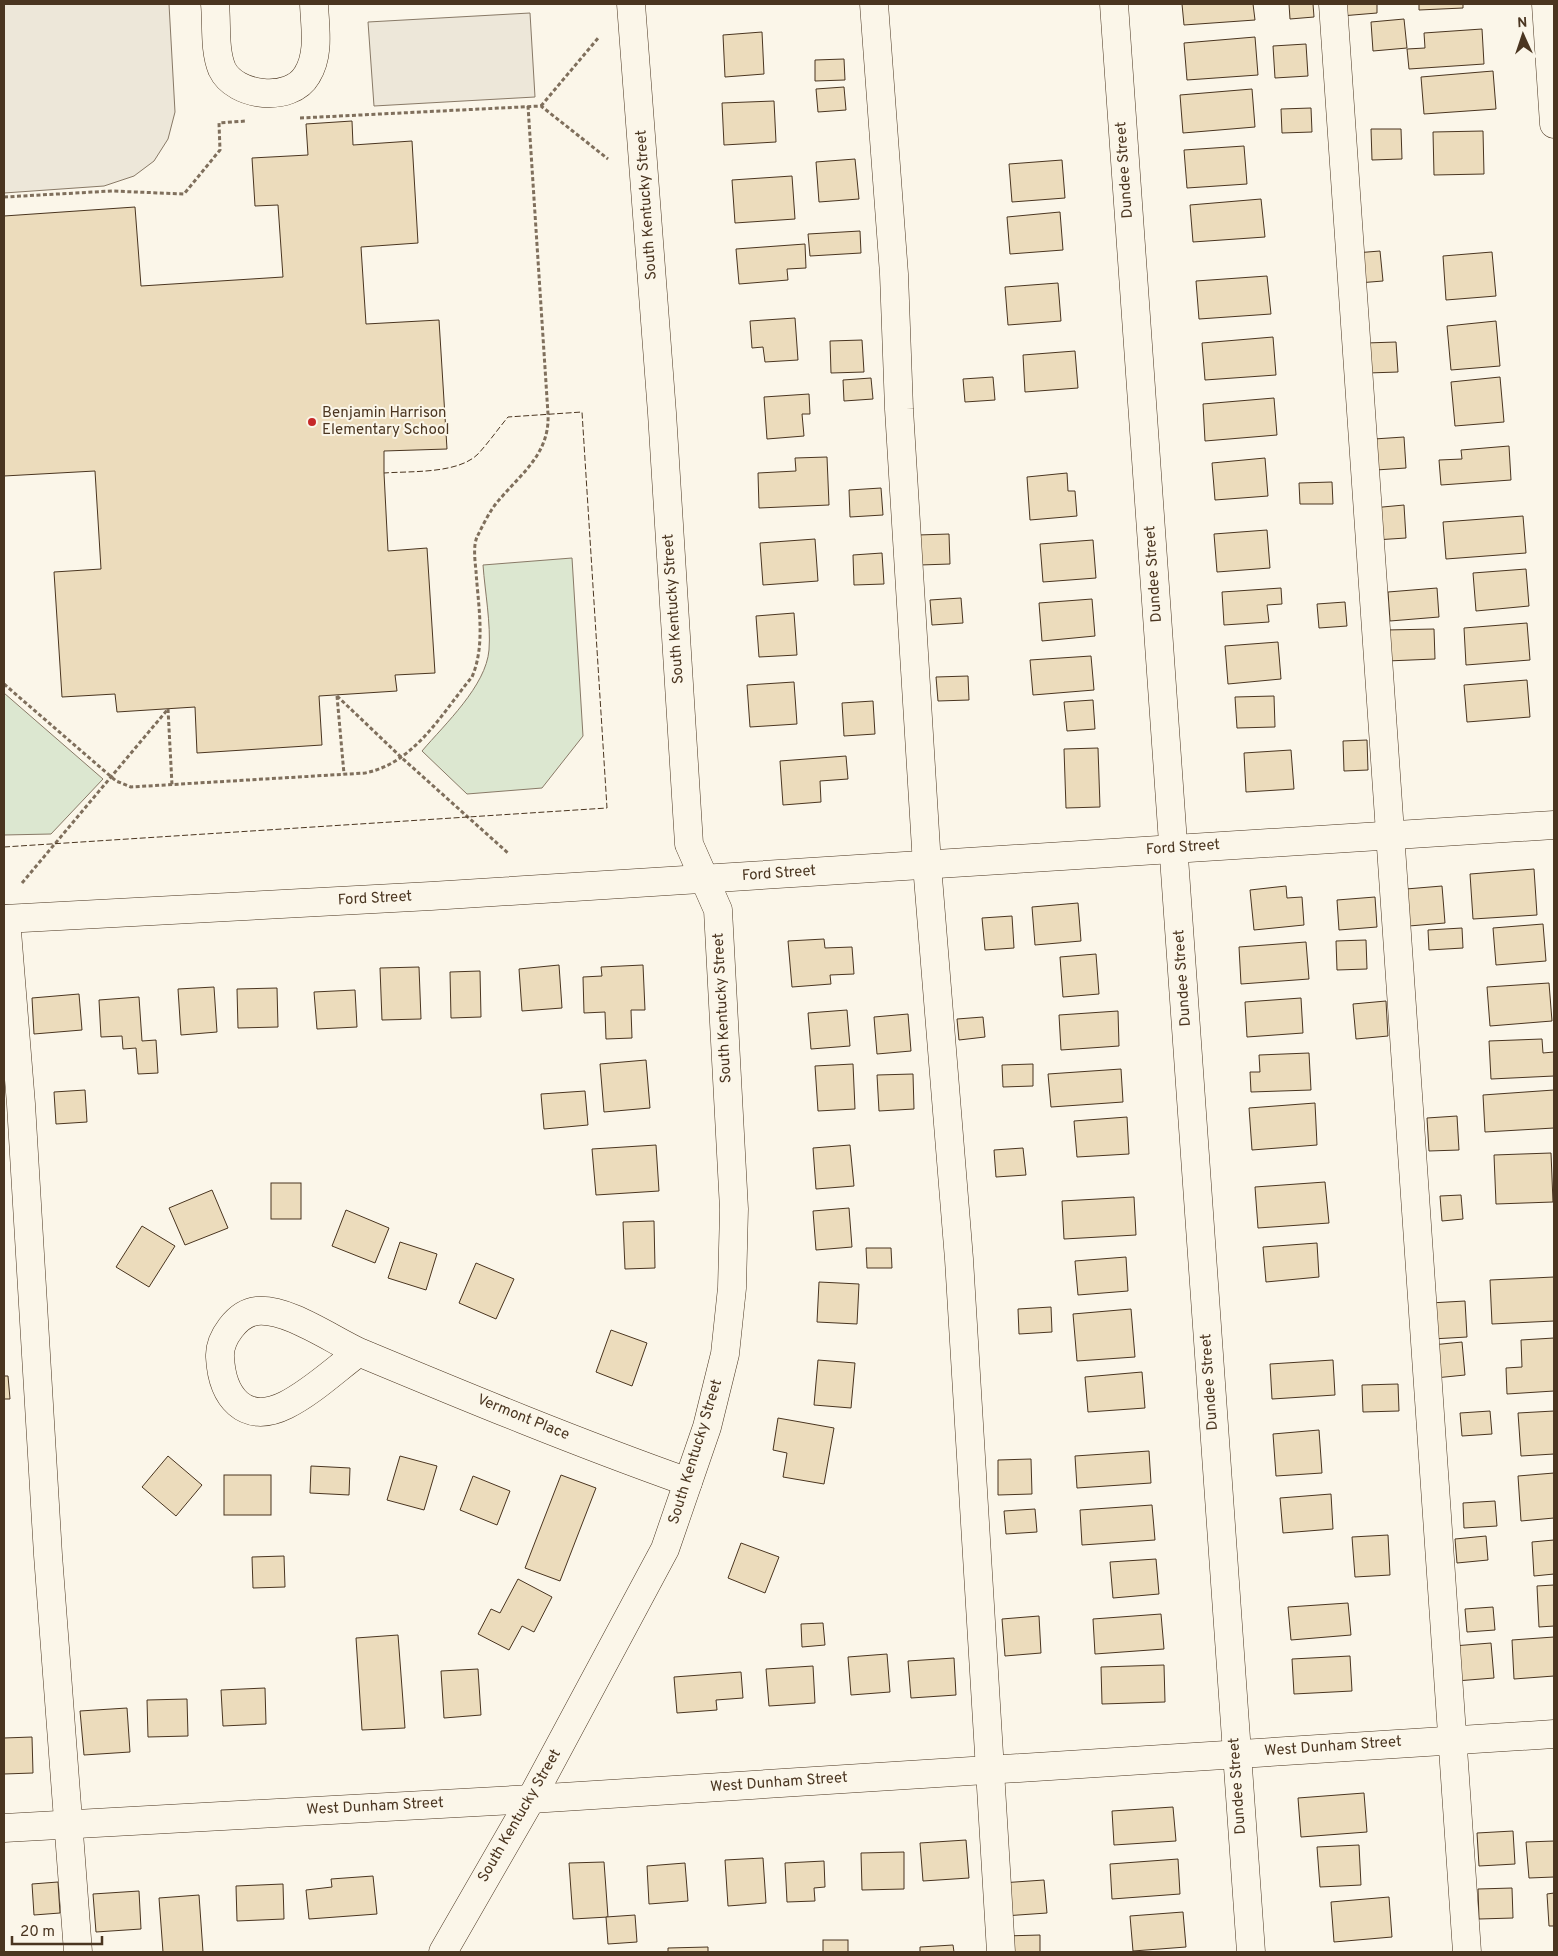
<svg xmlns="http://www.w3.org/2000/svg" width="1558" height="1956" viewBox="0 0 1558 1956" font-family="Overpass,sans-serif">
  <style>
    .green { fill: #dce7d0; stroke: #887966 }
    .parking { fill: #ede7d9; stroke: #887966 }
    .building { fill: #ecdcbc; stroke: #4a3520 }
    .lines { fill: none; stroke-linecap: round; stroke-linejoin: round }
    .minor-casing { stroke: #4a3520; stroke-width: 29 }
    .path { stroke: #7f6f5c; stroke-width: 3; stroke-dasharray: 4 2.5; stroke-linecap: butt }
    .minor { stroke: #fbf6e9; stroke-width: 28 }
    .fence { stroke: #4a3520; stroke-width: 1; stroke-dasharray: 6 2.5; stroke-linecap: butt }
    .poi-dot { fill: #c62828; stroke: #fbf6e9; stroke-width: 2 }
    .labels { text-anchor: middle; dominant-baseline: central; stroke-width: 4; stroke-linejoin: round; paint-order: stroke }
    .street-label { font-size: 15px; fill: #4a3520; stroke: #fbf6e9 }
    .poi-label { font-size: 15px; fill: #4a3520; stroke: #fbf6e9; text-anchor: start }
  </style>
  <rect width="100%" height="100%" fill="#fbf6e9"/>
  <g class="green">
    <path d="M572,558L583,736L542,788L467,794L422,751C445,724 486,686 489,650C491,624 485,592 483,565Z"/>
    <path d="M4,693L103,779L51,834L4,835Z"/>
  </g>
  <g class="parking">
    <path d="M4,4H169L175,112L168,139L154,161L134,176L104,186L4,193Z"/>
    <path d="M530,13L535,97L374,106L368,22Z"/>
  </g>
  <g class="building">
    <path d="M1182,4H1253L1255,20L1184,25Z"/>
    <path d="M1289,4H1313L1314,17L1290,19Z"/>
    <path d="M1340,4H1377V13L1341,16Z"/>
    <path d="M1419,4H1463V8L1419,10Z"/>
    <path d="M1404,19L1407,48L1373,51L1371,22Z"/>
    <path d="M1482,29L1484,64L1409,69L1407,49L1425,48L1424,33Z"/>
    <path d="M762,32L764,74L725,77L723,35Z"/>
    <path d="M1255,37L1258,75L1187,80L1184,43Z"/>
    <path d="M1306,44L1308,76L1275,78L1273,46Z"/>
    <path d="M844,59L845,80L815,81V60Z"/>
    <path d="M1493,71L1496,109L1424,114L1421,77Z"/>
    <path d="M844,87L846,110L818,112L816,89Z"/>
    <path d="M1252,89L1255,127L1183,133L1180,95Z"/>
    <path d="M774,101L776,142L724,145L722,103Z"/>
    <path d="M1311,108L1312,132L1282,133L1281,109Z"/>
    <path d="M352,121L353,145L412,141L418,243L361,247L366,324L439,320L447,449L384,451V473L388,551L427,548L435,673L395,675L397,691L319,696L322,745L197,753L195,707L117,712L115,694L62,697L54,572L101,569L95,471L4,476V216L135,207L141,286L283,277L278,205L255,206L252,158L308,155L306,124Z"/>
    <path d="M1371,129H1401L1402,159L1372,160Z"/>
    <path d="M1483,131L1484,174L1434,175L1433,132Z"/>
    <path d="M1244,146L1247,184L1187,188L1184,150Z"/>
    <path d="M855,159L859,199L819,202L816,162Z"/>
    <path d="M1062,160L1065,198L1012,202L1009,164Z"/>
    <path d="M792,176L795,219L735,223L732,180Z"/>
    <path d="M1261,199L1265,237L1193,242L1190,205Z"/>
    <path d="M1060,212L1063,250L1010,254L1007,217Z"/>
    <path d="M860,231L861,253L810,256L808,234Z"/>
    <path d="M805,244L806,268L787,269L788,280L739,284L736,249Z"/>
    <path d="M1380,251L1383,281L1358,283L1355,253Z"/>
    <path d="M1492,252L1496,296L1446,300L1443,256Z"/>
    <path d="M1267,276L1271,314L1199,319L1196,281Z"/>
    <path d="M1058,283L1061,321L1008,325L1005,287Z"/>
    <path d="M795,318L798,360L765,362L763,347L752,348L750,321Z"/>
    <path d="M1496,321L1500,366L1451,370L1447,326Z"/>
    <path d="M1273,337L1276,375L1205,380L1202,343Z"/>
    <path d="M862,340L864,372L831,373L830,341Z"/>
    <path d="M1396,342L1398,372L1368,373L1366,343Z"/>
    <path d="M1075,351L1078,388L1025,392L1023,355Z"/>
    <path d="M993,377L995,400L965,402L963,379Z"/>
    <path d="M1500,377L1504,422L1455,426L1451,382Z"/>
    <path d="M871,378L873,399L844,401L843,380Z"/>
    <path d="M809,394L810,414H802L804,436L767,439L764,397Z"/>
    <path d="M1274,398L1277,435L1205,441L1203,404Z"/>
    <path d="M1404,437L1406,468L1376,470L1374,439Z"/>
    <path d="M1509,446L1511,480L1441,485L1439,460L1462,459L1461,450Z"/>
    <path d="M827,457L829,505L759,508L758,473L796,471L795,458Z"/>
    <path d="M1265,458L1268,496L1215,500L1212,463Z"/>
    <path d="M1067,473L1068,491H1075L1077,516L1030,520L1027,477Z"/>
    <path d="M1332,482L1333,504H1300L1299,483Z"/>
    <path d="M881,488L883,515L850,517L849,490Z"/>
    <path d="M1404,505L1406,538L1375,540L1372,508Z"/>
    <path d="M1523,516L1526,553L1446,559L1443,522Z"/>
    <path d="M1267,530L1270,568L1217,572L1214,534Z"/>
    <path d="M949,534L950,564L920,565L918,535Z"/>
    <path d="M815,539L818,581L763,585L760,543Z"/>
    <path d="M1093,540L1096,578L1043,582L1040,544Z"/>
    <path d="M882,553L884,584L854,585L853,555Z"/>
    <path d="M1526,569L1529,606L1476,611L1473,573Z"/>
    <path d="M1281,588L1282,604L1267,605L1269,622L1224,625L1222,592Z"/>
    <path d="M1437,588L1439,617L1390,621L1388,592Z"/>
    <path d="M961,598L963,623L932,625L930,600Z"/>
    <path d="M1092,599L1095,636L1042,641L1039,603Z"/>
    <path d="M1345,602L1347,626L1319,628L1317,604Z"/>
    <path d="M794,613L797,655L759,657L756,616Z"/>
    <path d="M1527,623L1530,660L1466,665L1464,628Z"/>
    <path d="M1434,629L1435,659L1387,661L1386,630Z"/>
    <path d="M1278,642L1281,679L1228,684L1225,646Z"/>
    <path d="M1091,656L1094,690L1033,695L1030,660Z"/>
    <path d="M968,676L969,700L938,701L936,677Z"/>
    <path d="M1527,680L1530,717L1467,722L1464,685Z"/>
    <path d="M794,682L797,724L750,727L747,685Z"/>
    <path d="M1274,696L1275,727L1237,728L1235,697Z"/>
    <path d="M1093,700L1095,729L1067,731L1064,702Z"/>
    <path d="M873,701L875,734L844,736L842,703Z"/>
    <path d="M1367,740L1368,770L1344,771L1343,741Z"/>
    <path d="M1098,748L1100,807L1066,808L1064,749Z"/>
    <path d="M1291,750L1294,789L1246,792L1244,753Z"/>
    <path d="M846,756L848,779L820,781L821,802L783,805L780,761Z"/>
    <path d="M1534,869L1537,915L1473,919L1470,874Z"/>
    <path d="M1286,886L1287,898L1302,897L1304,925L1254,930L1250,890Z"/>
    <path d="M1442,886L1445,923L1409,926L1406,889Z"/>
    <path d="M1375,897L1377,927L1339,930L1337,900Z"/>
    <path d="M1078,903L1081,941L1035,945L1032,907Z"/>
    <path d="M1012,916L1014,948L985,950L982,918Z"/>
    <path d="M1543,924L1546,961L1496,965L1493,928Z"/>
    <path d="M1462,928L1463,948L1429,950L1428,930Z"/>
    <path d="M824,939L825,948L852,947L854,974L830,975L831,984L792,987L788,941Z"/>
    <path d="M1366,940L1367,969L1337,970L1336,941Z"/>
    <path d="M1306,942L1309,979L1241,984L1239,947Z"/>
    <path d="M1096,954L1099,994L1063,997L1060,957Z"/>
    <path d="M559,965L562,1008L522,1011L519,969Z"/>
    <path d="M643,965L645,1010H631L632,1038L606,1039L605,1012L584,1013L583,977L602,976L601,967Z"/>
    <path d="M419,967L421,1019L382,1020L380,968Z"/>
    <path d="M480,971L481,1017L451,1018L450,972Z"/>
    <path d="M1549,983L1552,1021L1490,1026L1487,987Z"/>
    <path d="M214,987L217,1032L181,1035L178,989Z"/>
    <path d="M277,988L278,1027L238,1028L237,989Z"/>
    <path d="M355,990L357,1027L317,1029L314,992Z"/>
    <path d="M79,994L82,1030L34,1034L32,998Z"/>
    <path d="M139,997L142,1041L156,1040L158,1073L138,1074L136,1048L123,1049L122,1036L101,1037L99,1000Z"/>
    <path d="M1301,998L1303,1033L1247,1037L1245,1002Z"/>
    <path d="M1386,1001L1388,1036L1356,1039L1353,1004Z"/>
    <path d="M847,1010L850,1046L811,1049L808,1013Z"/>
    <path d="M1118,1011L1119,1046L1061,1050L1059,1015Z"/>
    <path d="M908,1014L911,1051L877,1054L874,1017Z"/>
    <path d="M983,1017L985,1037L959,1040L957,1019Z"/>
    <path d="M1542,1039L1543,1053L1554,1052V1076L1491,1079L1489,1041Z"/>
    <path d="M1309,1053L1311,1090L1251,1092L1250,1072H1260L1259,1055Z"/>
    <path d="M646,1060L650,1108L604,1112L600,1064Z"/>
    <path d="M853,1064L855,1109L818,1111L815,1066Z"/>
    <path d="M1033,1064V1086L1003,1087L1002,1065Z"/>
    <path d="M1121,1069L1123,1102L1051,1107L1048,1074Z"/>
    <path d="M913,1074L914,1109L879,1111L877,1075Z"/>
    <path d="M85,1090L87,1122L56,1124L54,1092Z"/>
    <path d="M1554,1090V1128L1485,1132L1483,1095Z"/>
    <path d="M585,1091L588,1125L544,1129L541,1094Z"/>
    <path d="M1315,1103L1317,1145L1252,1150L1249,1108Z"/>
    <path d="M1457,1116L1459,1150L1429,1151L1427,1118Z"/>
    <path d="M1127,1117L1129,1154L1077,1157L1074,1121Z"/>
    <path d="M656,1145L659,1191L596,1195L592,1149Z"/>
    <path d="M850,1145L854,1186L816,1189L813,1148Z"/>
    <path d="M1023,1148L1026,1175L996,1177L994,1150Z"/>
    <path d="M1551,1153L1553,1202L1496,1204L1494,1155Z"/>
    <path d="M1325,1182L1329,1223L1258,1228L1255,1187Z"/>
    <rect x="271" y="1183" width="30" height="36"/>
    <path d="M212,1190L228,1228L185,1245L169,1208Z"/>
    <path d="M1461,1195L1463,1219L1442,1221L1440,1196Z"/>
    <path d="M1134,1197L1136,1235L1064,1239L1062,1201Z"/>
    <path d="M849,1208L852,1247L816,1250L813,1211Z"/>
    <path d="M346,1210L389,1228L375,1263L332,1246Z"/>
    <path d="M654,1221L655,1268L625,1269L623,1222Z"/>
    <path d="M142,1226L175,1246L149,1287L116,1267Z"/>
    <path d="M400,1242L437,1254L426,1290L388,1278Z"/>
    <path d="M1317,1243L1319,1277L1266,1282L1263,1247Z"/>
    <path d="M866,1248H891L892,1268H867Z"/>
    <path d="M1126,1257L1128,1291L1078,1295L1075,1261Z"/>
    <path d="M476,1263L514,1279L496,1319L459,1303Z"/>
    <path d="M1554,1277V1321L1492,1324L1490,1280Z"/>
    <path d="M819,1282L859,1284L857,1324L817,1322Z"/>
    <path d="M1465,1301L1467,1337L1432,1339L1430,1303Z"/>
    <path d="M1051,1307L1052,1332L1019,1334L1018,1309Z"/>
    <path d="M1131,1309L1135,1357L1077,1361L1073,1314Z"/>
    <path d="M611,1330L647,1343L632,1386L596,1372Z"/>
    <path d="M1554,1338V1391L1507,1394L1506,1368L1522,1367L1521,1340Z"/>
    <path d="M1462,1342L1465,1375L1435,1378L1432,1345Z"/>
    <path d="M818,1360L855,1363L851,1408L814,1405Z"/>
    <path d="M1333,1360L1335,1395L1272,1399L1270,1364Z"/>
    <path d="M1142,1372L1145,1408L1088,1412L1085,1377Z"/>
    <path d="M4,1376H8L10,1399H4Z"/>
    <path d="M1398,1384L1399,1411L1363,1412L1362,1385Z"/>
    <path d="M1490,1411L1492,1434L1462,1436L1460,1413Z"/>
    <path d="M1554,1411V1454L1521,1456L1518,1413Z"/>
    <path d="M778,1418L834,1428L824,1484L783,1477L787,1453L773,1450Z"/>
    <path d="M1319,1430L1322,1473L1276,1476L1273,1434Z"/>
    <path d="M1149,1451L1151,1483L1077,1488L1075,1456Z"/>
    <path d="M168,1456L202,1485L176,1516L142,1487Z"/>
    <path d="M400,1456L437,1466L424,1510L387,1500Z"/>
    <path d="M1031,1459L1032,1494L998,1495V1460Z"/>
    <path d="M311,1466L350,1468L349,1495L310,1493Z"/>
    <path d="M1554,1473V1518L1521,1521L1518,1476Z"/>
    <rect x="224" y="1475" width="47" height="40"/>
    <path d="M561,1475L596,1488L560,1581L525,1568Z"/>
    <path d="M473,1476L510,1491L497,1525L460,1510Z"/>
    <path d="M1331,1494L1333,1529L1283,1533L1280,1498Z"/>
    <path d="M1495,1501L1497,1526L1464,1528L1463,1503Z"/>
    <path d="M1152,1505L1155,1540L1082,1545L1080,1510Z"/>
    <path d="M1035,1509L1037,1532L1006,1534L1004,1511Z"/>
    <path d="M1388,1535L1390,1575L1355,1577L1352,1537Z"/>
    <path d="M1486,1536L1488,1560L1457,1563L1455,1539Z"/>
    <path d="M1554,1540V1574L1534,1576L1532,1542Z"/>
    <path d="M741,1543L779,1557L765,1593L728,1578Z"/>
    <path d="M284,1556L285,1587L253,1588L252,1557Z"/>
    <path d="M1156,1559L1159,1594L1113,1598L1110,1562Z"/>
    <path d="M518,1579L552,1597L534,1632L522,1626L509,1650L478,1634L491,1609L500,1613Z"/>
    <path d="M1554,1585V1626L1539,1627L1537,1586Z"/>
    <path d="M1348,1603L1351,1635L1291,1640L1288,1607Z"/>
    <path d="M1493,1607L1495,1630L1467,1632L1465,1609Z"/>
    <path d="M1161,1614L1164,1649L1095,1654L1093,1619Z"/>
    <path d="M1039,1616L1041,1653L1005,1656L1002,1619Z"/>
    <path d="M823,1623L825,1645L802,1647L801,1624Z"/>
    <path d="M398,1635L405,1728L362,1730L356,1638Z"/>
    <path d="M1554,1637V1676L1514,1679L1512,1640Z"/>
    <path d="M1491,1643L1494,1678L1456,1681L1453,1646Z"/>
    <path d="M887,1654L890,1692L851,1695L848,1657Z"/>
    <path d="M1350,1656L1352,1691L1294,1694L1292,1659Z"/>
    <path d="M954,1658L956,1695L911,1698L908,1661Z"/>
    <path d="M1164,1665L1165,1702L1102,1704L1101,1667Z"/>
    <path d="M813,1666L815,1703L769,1706L766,1669Z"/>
    <path d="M478,1669L481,1715L444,1718L441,1671Z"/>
    <path d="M741,1672L743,1698L716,1700L717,1710L677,1713L674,1677Z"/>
    <path d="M265,1688L266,1724L223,1726L221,1690Z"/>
    <path d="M187,1699L188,1736L148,1737L147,1700Z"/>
    <path d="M127,1708L130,1752L84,1755L80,1711Z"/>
    <path d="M32,1737L33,1773L4,1774V1738Z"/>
    <path d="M1364,1793L1367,1832L1301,1837L1298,1798Z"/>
    <path d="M1173,1807L1176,1841L1114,1845L1112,1811Z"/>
    <path d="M1513,1831L1515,1864L1479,1866L1477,1833Z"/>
    <path d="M966,1840L969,1878L923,1881L920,1843Z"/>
    <path d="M1554,1841V1877L1529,1878L1526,1842Z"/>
    <path d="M1359,1845L1361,1885L1320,1887L1317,1847Z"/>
    <path d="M904,1852V1889L862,1890L861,1853Z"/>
    <path d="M763,1858L766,1903L728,1906L725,1860Z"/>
    <path d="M1178,1859L1180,1894L1112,1899L1110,1864Z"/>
    <path d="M824,1861L825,1887L814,1888L815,1901L787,1902L785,1863Z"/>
    <path d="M604,1862L608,1917L573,1919L569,1863Z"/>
    <path d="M685,1863L688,1901L649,1904L647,1866Z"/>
    <path d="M373,1876L377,1914L309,1919L306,1890L332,1887L331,1879Z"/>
    <path d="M1044,1880L1047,1913L1004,1916L1001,1883Z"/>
    <path d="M58,1882L60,1913L34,1915L32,1884Z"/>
    <path d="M283,1884L284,1919L237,1921L236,1886Z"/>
    <path d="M1512,1888L1513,1918L1479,1919L1478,1889Z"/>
    <path d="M139,1891L141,1929L96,1932L93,1894Z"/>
    <path d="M1554,1893V1926H1549L1547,1894Z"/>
    <path d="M199,1895L203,1952H163L159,1898Z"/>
    <path d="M1389,1897L1392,1937L1334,1942L1331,1902Z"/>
    <path d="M1183,1912L1186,1947L1133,1951L1130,1916Z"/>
    <path d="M635,1915L637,1942L608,1944L606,1917Z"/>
    <path d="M1040,1935V1952H1006L1005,1936Z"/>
    <rect x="823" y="1940" width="25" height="12"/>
    <path d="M953,1945L954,1952H920V1947Z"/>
    <path d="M708,1947V1952H668V1948Z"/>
  </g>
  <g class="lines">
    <g class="minor-casing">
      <g id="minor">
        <path d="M215,4C217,24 214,50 222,69C235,97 291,103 307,75C320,54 315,28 314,4"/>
        <path d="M874,4L894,274L899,409L927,865L959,1259L1001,1952"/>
        <path d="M1114,4L1251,1952"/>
        <path d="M1333,4L1467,1952"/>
        <path d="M1546,4L1554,124"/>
        <path d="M4,919L431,896L1554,825"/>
        <path d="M6,919L21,1104L48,1555L78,1952"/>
        <path d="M359,1352C336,1369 312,1392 286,1405C244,1426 222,1396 220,1357C219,1339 237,1313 257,1311C288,1308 332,1340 361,1353C469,1398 578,1443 688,1482"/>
        <path d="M4,1828L531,1799L1554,1734"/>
        <path d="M443,1952L531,1799L665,1549L707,1427L725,1354L732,1288L734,1209L718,910L689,844L662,413L631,4"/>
      </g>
    </g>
    <g class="path">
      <path d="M541,106L599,37"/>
      <path d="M300,118L541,106L608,159"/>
      <path d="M4,197L112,191L184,194L220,150L219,123L246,121"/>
      <path d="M4,684L116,781L131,787L365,773C415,763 442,713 472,677C486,644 478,605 476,571C475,561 473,546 477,537C483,525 490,510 499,500C522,473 550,453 548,414L528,106"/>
      <path d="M337,696L402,758L508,853"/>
      <path d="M337,696L344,774"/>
      <path d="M168,709L172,785"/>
      <path d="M22,883L168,709"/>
    </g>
    <use href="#minor" class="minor"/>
    <path class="fence" d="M4,847L607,808L582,412L508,417C498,429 489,442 478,454C458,474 411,471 384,473"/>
  </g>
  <circle class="poi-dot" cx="312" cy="422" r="5"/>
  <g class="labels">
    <g class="street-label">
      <text transform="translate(1125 170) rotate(-94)">Dundee Street</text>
      <text transform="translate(647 205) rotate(-94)">South Kentucky Street</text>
      <text transform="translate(1154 574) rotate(-94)">Dundee Street</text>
      <text transform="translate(674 609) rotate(-94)">South Kentucky Street</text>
      <text transform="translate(1183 848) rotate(-4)">Ford Street</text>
      <text transform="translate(779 874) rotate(-4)">Ford Street</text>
      <text transform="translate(375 899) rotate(-3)">Ford Street</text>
      <text transform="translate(1183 978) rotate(-94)">Dundee Street</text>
      <text transform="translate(723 1008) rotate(-93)">South Kentucky Street</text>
      <text transform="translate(1210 1382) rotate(-94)">Dundee Street</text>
      <text transform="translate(523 1418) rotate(22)">Vermont Place</text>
      <text transform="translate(696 1452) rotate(-73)">South Kentucky Street</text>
      <text transform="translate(1333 1747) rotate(-4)">West Dunham Street</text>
      <text transform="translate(779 1783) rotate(-4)">West Dunham Street</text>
      <text transform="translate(1238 1786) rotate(-94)">Dundee Street</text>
      <text transform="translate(375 1807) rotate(-3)">West Dunham Street</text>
      <text transform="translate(520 1816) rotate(-60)">South Kentucky Street</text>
    </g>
    <g class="poi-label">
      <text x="322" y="413">Benjamin Harrison<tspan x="322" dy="17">Elementary School</tspan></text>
    </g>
  </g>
  <rect width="1558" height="1956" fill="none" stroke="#4a3520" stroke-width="10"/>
  <g transform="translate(1523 35) rotate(357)" stroke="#fbf6e9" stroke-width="4" paint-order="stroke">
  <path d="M0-4L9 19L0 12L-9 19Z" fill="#4a3520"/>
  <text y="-8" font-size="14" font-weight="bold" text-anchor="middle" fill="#4a3520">N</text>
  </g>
  <path d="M12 1936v8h90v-8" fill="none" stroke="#4a3520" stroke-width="2.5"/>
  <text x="20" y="1936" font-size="15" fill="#4a3520" stroke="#fbf6e9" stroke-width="4" paint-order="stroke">20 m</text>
</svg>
